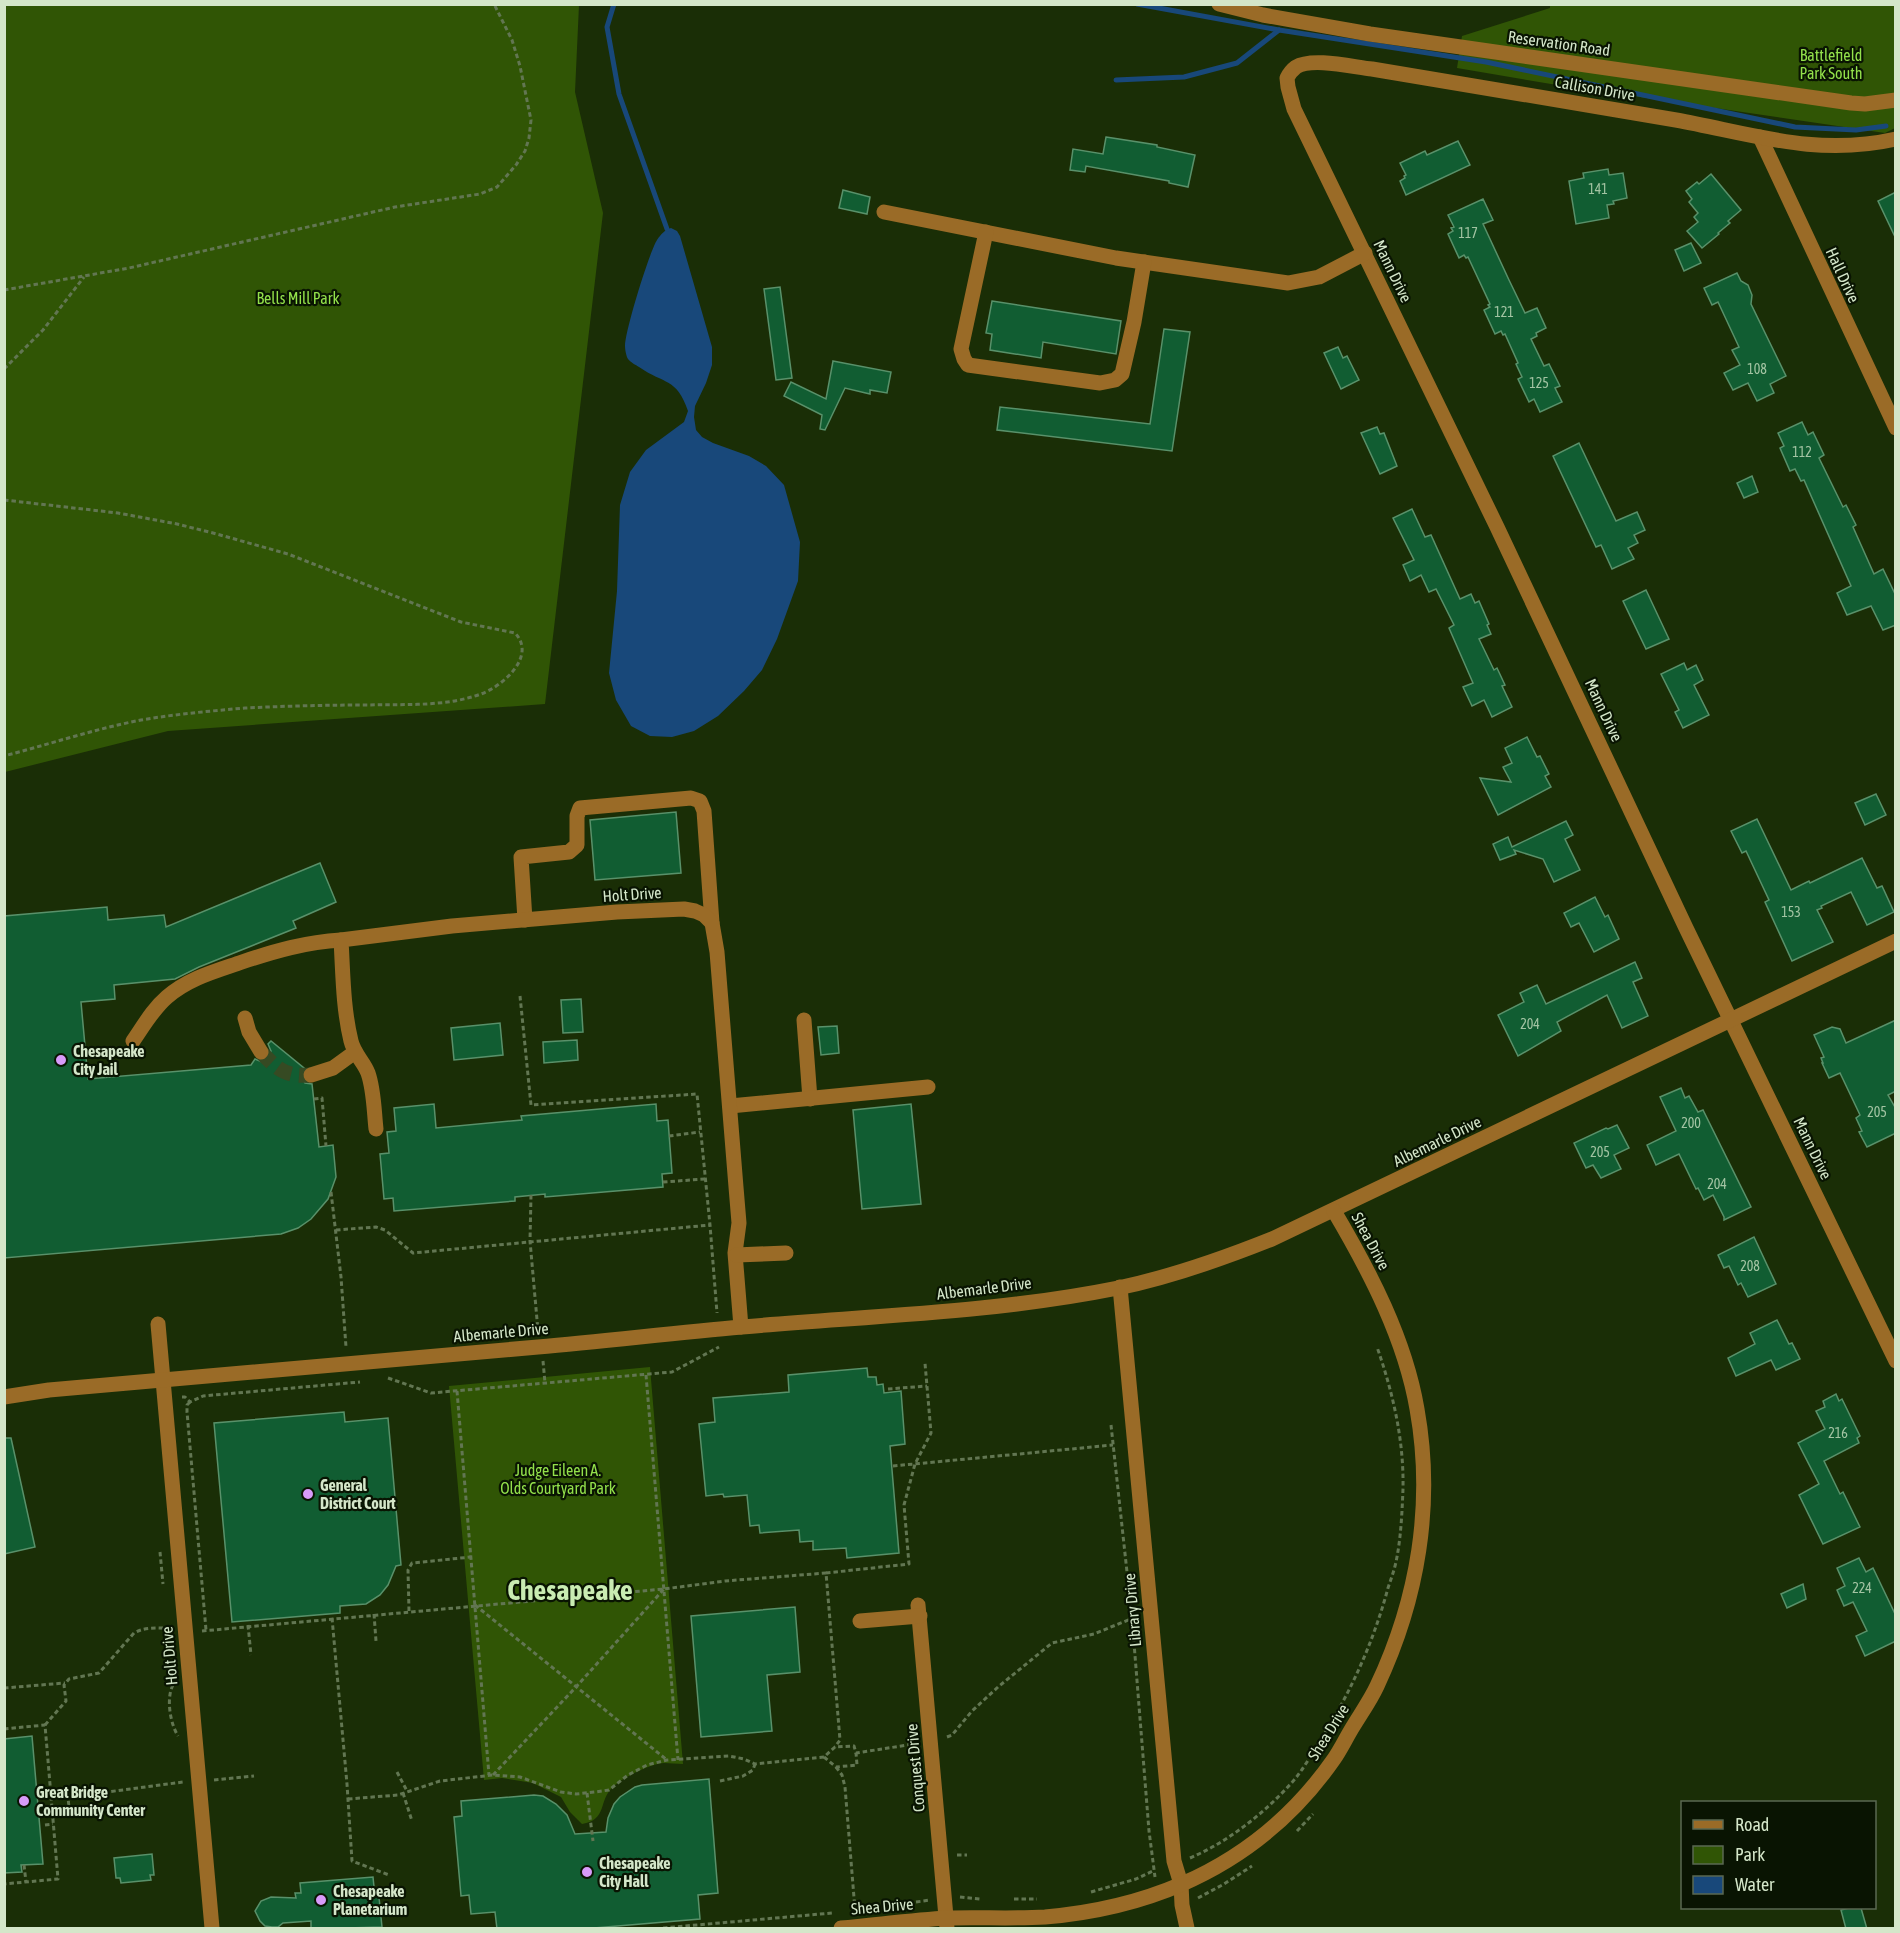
<svg xmlns="http://www.w3.org/2000/svg" width="1900" height="1933" viewBox="0 0 1900 1933" font-family="'Asap Condensed',sans-serif">
  <style>
    .green { fill: #305505 }
    .water { fill: #18487a }
    .lines { fill: none; stroke-linecap: round; stroke-linejoin: round }
    .stream { stroke: #18487a; stroke-width: 5 }
    .building { fill: #115d32; stroke: #59916a; stroke-width: 1.5 }
    .minor-tunnel { stroke: #364a23; stroke-width: 15; stroke-dasharray: 15 8; stroke-linecap: butt }
    .path { stroke: #627652; stroke-width: 3; stroke-dasharray: 4.5 3; stroke-linecap: butt }
    .minor { stroke: #9a6b27; stroke-width: 15 }
    .poi-dot { fill: #d79bf9; stroke: #091402; stroke-width: 2 }
    .labels { text-anchor: middle; dominant-baseline: central; stroke-width: 4.5; stroke-linejoin: round; paint-order: stroke }
    .number-label { font-size: 14px; fill: #a3c4a3 }
    .street-label { font-size: 16px; fill: #d4e6c9; stroke: #091402 }
    .park-label { font-size: 16px; fill: #93e14b; stroke: #091402 }
    .poi-label { font-size: 16px; font-weight: bold; fill: #d4e6c9; stroke: #091402; text-anchor: start }
    .town-label { font-size: 28px; font-weight: bold; fill: #c9ecb2; stroke: #091402 }
  </style>
  <rect width="100%" height="100%" fill="#1a2e06"/>
  <g class="green">
    <path d="M4,5H579L575,92L603,213L545,704L168,731L5,772Z"/>
    <path d="M1550,5H1895V128L1885,133L1551,84L1457,68L1462,36L1550,8Z"/>
    <path d="M650,1367L683,1764C677,1764 670,1763 664,1763C650,1764 623,1777 613,1787C598,1800 608,1820 582,1824L570,1812L561,1797L533,1783L502,1778L484,1780L449,1386Z"/>
  </g>
  <path class="water" d="M671,228L677,231L680,236L712,347V365L706,383L695,406L694,417L696,430L702,437L713,443L749,456L766,466L784,485L800,542L798,581L777,639L762,670L744,691L718,716L694,731L672,737L650,736L631,726L616,700L609,673L617,591L620,505L630,472L646,450L684,422L688,411C676,377 665,385 639,367C636,365 630,362 628,359C626,356 625,349 625,346C625,331 649,253 657,240C661,234 665,230 671,228Z"/>
  <g class="lines">
    <g class="stream">
      <path d="M614,4L607,27L619,94L667,229"/>
      <path d="M1137,4L1279,30L1486,62L1795,127L1856,130L1886,126"/>
      <path d="M1116,80L1184,77L1237,63L1279,30"/>
    </g>
  </g>
  <g class="building">
    <path d="M1106,137L1157,145V147L1195,155L1188,187L1169,183V181L1086,166L1085,172L1070,170L1073,149L1103,154Z"/>
    <path d="M1458,141L1470,165L1406,195L1400,181L1405,178L1404,176L1406,175L1400,163L1425,151L1427,155Z"/>
    <path d="M1608,169L1609,175L1623,173L1627,198L1613,201L1614,204L1607,205L1609,218L1576,224L1569,181L1584,178L1583,173Z"/>
    <path d="M1711,174L1741,210L1728,221L1730,223L1718,233L1719,234L1702,248L1687,231L1698,222L1694,217L1698,213L1689,202L1692,199L1686,191L1697,182L1699,184Z"/>
    <path d="M843,190L870,197L867,214L839,208Z"/>
    <path d="M1896,192V239L1878,201Z"/>
    <path d="M1483,199L1493,220L1483,224L1509,280L1525,313L1537,308L1546,328L1536,333L1537,336L1531,339L1544,366L1549,364L1560,386L1555,388L1562,402L1540,412L1534,399L1529,402L1518,379L1522,377L1516,364L1518,363L1505,334L1503,335L1501,331L1495,334L1484,310L1490,307L1488,305L1490,304L1468,257L1466,258L1464,255L1459,258L1448,234L1453,231L1451,228L1454,227L1448,215Z"/>
    <path d="M1691,243L1701,263L1684,271L1675,250Z"/>
    <path d="M1737,273L1741,281L1748,285L1752,295L1751,304L1786,376L1770,384L1774,393L1757,401L1748,383L1733,390L1724,373L1740,365L1732,350L1739,347L1718,302L1712,305L1704,288Z"/>
    <path d="M780,287L792,378L776,380L764,289Z"/>
    <path d="M992,301L1121,321L1116,354L1043,342L1041,358L990,350L992,334L986,333Z"/>
    <path d="M1164,329L1190,332L1172,451L997,430L1000,407L1150,424Z"/>
    <path d="M1338,347L1343,358L1347,356L1359,380L1341,389L1324,353Z"/>
    <path d="M833,361L891,372L887,393L870,390V394L845,388L825,430L820,429L822,415L784,396L791,382L826,399Z"/>
    <path d="M1802,422L1808,435L1813,432L1824,455L1819,458L1843,507L1846,505L1856,525L1853,527L1874,574L1883,569L1896,596V625L1883,630L1871,606L1847,615L1837,593L1851,586L1804,480L1801,481L1795,469L1790,471L1780,448L1784,446L1778,433Z"/>
    <path d="M1377,427L1380,434L1384,433L1397,466L1380,474L1361,433Z"/>
    <path d="M1579,443L1616,521L1637,512L1645,530L1634,535L1638,543L1628,548L1634,559L1612,569L1601,545L1596,547L1553,456Z"/>
    <path d="M1752,476L1758,492L1744,498L1737,483Z"/>
    <path d="M1412,509L1425,537L1431,535L1460,599L1471,594L1475,603L1479,601L1489,624L1487,625L1491,634L1479,639L1494,670L1497,668L1505,685L1502,686L1512,707L1492,717L1484,700L1472,706L1463,687L1473,683L1449,628L1454,625L1436,589L1429,592L1421,575L1410,581L1403,565L1414,560L1393,518Z"/>
    <path d="M1646,590L1669,639L1646,649L1623,601Z"/>
    <path d="M1684,663L1687,670L1696,665L1703,680L1694,685L1709,715L1683,728L1675,712L1679,710L1661,674Z"/>
    <path d="M1527,737L1537,757L1540,756L1549,774L1545,776L1551,787L1498,815L1480,778L1511,782L1503,767L1512,763L1505,748Z"/>
    <path d="M1876,794L1886,815L1865,825L1855,803Z"/>
    <path d="M676,812L681,873L595,880L590,820Z"/>
    <path d="M1757,819L1791,890L1809,881L1810,883L1862,858L1877,888L1882,886L1894,912L1867,925L1851,892L1821,906L1822,908L1817,910L1833,942L1792,961L1765,902L1769,900L1746,851L1742,853L1731,831Z"/>
    <path d="M1566,821L1573,835L1565,839L1580,870L1554,882L1543,859L1514,850L1516,854L1500,860L1493,844L1508,837L1512,847Z"/>
    <path d="M320,863L336,902L293,921L296,928L199,967L175,979L114,985L115,999L81,1002L88,1079L251,1065L255,1059L262,1062L269,1057L271,1051L268,1044L271,1041L304,1068L301,1074L302,1078L305,1083L312,1084L319,1147L333,1145L336,1177L328,1199L311,1219L298,1228L281,1234L4,1258V916L107,907L108,920L164,915L166,927Z"/>
    <path d="M1595,897L1605,917L1608,915L1619,939L1594,952L1579,923L1571,927L1564,913Z"/>
    <path d="M1635,962L1642,978L1633,982L1648,1016L1622,1028L1607,995L1557,1022L1561,1031L1518,1056L1498,1015L1524,1002L1520,993L1537,985L1546,1004Z"/>
    <path d="M581,999L583,1032L563,1033L561,1000Z"/>
    <path d="M1896,1020V1091L1888,1095L1896,1109V1133L1867,1147L1859,1132L1862,1131L1856,1118L1860,1115L1840,1073L1829,1078L1822,1063H1823L1821,1058L1824,1057L1814,1035L1832,1027L1840,1029L1846,1043Z"/>
    <path d="M500,1023L503,1055L454,1060L451,1028Z"/>
    <path d="M837,1026L839,1053L821,1055L818,1027Z"/>
    <path d="M577,1040L578,1060L544,1063L543,1042Z"/>
    <path d="M1681,1088L1685,1098L1689,1096L1698,1112L1703,1110L1751,1207L1724,1220V1217L1713,1195L1704,1200L1698,1188L1696,1189L1679,1154L1656,1165L1647,1145L1676,1131L1660,1097Z"/>
    <path d="M434,1104L436,1128L522,1120L521,1116L656,1104L657,1121L668,1120L672,1173L662,1174L663,1187L545,1197V1194L515,1197V1201L394,1211L393,1198L384,1199L380,1154L389,1153L387,1132L396,1131L394,1108Z"/>
    <path d="M911,1104L921,1204L862,1209L853,1110Z"/>
    <path d="M1617,1125L1629,1148L1614,1155L1621,1169L1601,1178L1593,1165L1586,1168L1574,1143L1606,1128L1608,1129Z"/>
    <path d="M1754,1237L1776,1284L1748,1297L1741,1283L1738,1285L1729,1266L1724,1268L1718,1255Z"/>
    <path d="M1777,1320L1789,1344L1792,1343L1800,1359L1776,1370L1771,1360L1736,1376L1728,1358L1755,1344L1750,1333Z"/>
    <path d="M867,1368L868,1377H876L877,1385L883,1384L884,1393L901,1391L905,1444L890,1446L899,1553L847,1558L846,1548L813,1550V1541L800,1542L799,1530L760,1533L759,1525L750,1526L747,1495L724,1497L723,1494L706,1496L699,1424L715,1422L713,1398L789,1392L788,1375Z"/>
    <path d="M1836,1394L1839,1401L1842,1399L1860,1436L1857,1438L1859,1443L1824,1461L1840,1494L1843,1492L1860,1527L1823,1544L1799,1495L1819,1484L1798,1443L1825,1429L1816,1411L1825,1407L1823,1401Z"/>
    <path d="M344,1412L345,1422L388,1418L401,1565L396,1566L388,1585L380,1595L366,1604L340,1606V1613L232,1622L214,1423Z"/>
    <path d="M4,1438H11L35,1547L4,1554Z"/>
    <path d="M1859,1558L1866,1572L1873,1568L1896,1616V1641L1865,1656L1856,1636L1867,1631L1853,1602L1844,1606L1837,1590L1845,1586L1837,1568Z"/>
    <path d="M1803,1584L1806,1599L1787,1608L1781,1594Z"/>
    <path d="M795,1607L800,1672L767,1675L772,1731L701,1737L691,1616Z"/>
    <path d="M32,1736L43,1864L21,1865L22,1872L4,1873V1739Z"/>
    <path d="M709,1779L718,1893L698,1895L700,1919L582,1929H497L495,1912L471,1914L469,1895L461,1896L454,1817L462,1816L461,1801L534,1795L543,1796L556,1804L567,1815L575,1834L606,1832L608,1818L614,1804L620,1797L635,1787L642,1785Z"/>
    <path d="M152,1854L154,1875H150L151,1880L121,1883L120,1878H116L114,1858Z"/>
    <path d="M373,1877L375,1897H379L382,1927L311,1929V1921L283,1923L278,1927H272L265,1926L260,1921L255,1911L261,1901L271,1897L296,1898L295,1893H301L300,1883Z"/>
    <path d="M1849,1908H1861L1867,1929H1846L1841,1910Z"/>
  </g>
  <g class="lines">
    <path class="minor-tunnel" d="M261,1052C278,1070 286,1077 311,1075"/>
    <g class="path">
      <path d="M4,290L129,268L395,207L480,194L497,187L516,165L525,151L529,138L531,120L520,66L512,40L494,4"/>
      <path d="M4,369L43,330L84,277"/>
      <path d="M4,500L118,513L177,524L213,533L288,554L461,622L515,633C537,656 503,686 481,694C445,707 406,704 369,705C327,705 286,706 245,708C211,711 176,714 141,720C95,729 50,744 4,756"/>
      <path d="M520,996L531,1105L697,1094L710,1225L717,1313"/>
      <path d="M314,1099L322,1098L326,1146"/>
      <path d="M669,1136L700,1132"/>
      <path d="M663,1182L705,1179"/>
      <path d="M331,1192L341,1277L346,1347"/>
      <path d="M531,1195L530,1241L538,1331"/>
      <path d="M336,1230L376,1227L385,1230L413,1253L710,1225"/>
      <path d="M543,1361L545,1383"/>
      <path d="M646,1375L678,1760"/>
      <path d="M388,1378L431,1393L672,1372L719,1347"/>
      <path d="M888,1389L927,1386"/>
      <path d="M457,1391L489,1775"/>
      <path d="M182,1397H185L190,1402L203,1396L360,1382"/>
      <path d="M190,1402L187,1405V1412L206,1630"/>
      <path d="M1111,1425L1132,1618L1149,1831L1155,1877"/>
      <path d="M893,1466L1113,1445"/>
      <path d="M160,1552L163,1584"/>
      <path d="M826,1573L909,1564L904,1505L915,1464L931,1433L925,1363"/>
      <path d="M475,1605L667,1760"/>
      <path d="M409,1611L408,1570L412,1563L471,1557"/>
      <path d="M374,1614L376,1641"/>
      <path d="M332,1618L347,1784L352,1861L389,1875"/>
      <path d="M248,1625L251,1655"/>
      <path d="M202,1631L664,1589L725,1581L826,1573L840,1740L835,1747"/>
      <path d="M173,1685C166,1698 170,1723 178,1736"/>
      <path d="M4,1688L65,1683"/>
      <path d="M45,1725L66,1701L64,1685L69,1679L99,1673L134,1633C145,1627 155,1628 168,1628"/>
      <path d="M4,1729L45,1725L58,1879L4,1884"/>
      <path d="M947,1737L952,1735L972,1711L998,1687L1052,1643L1094,1634L1133,1618"/>
      <path d="M824,1757L836,1767L857,1765L856,1753"/>
      <path d="M836,1767L842,1775L845,1787L855,1910"/>
      <path d="M397,1772L407,1791"/>
      <path d="M493,1775L576,1687L664,1589"/>
      <path d="M214,1780L254,1776"/>
      <path d="M720,1781L743,1776L753,1770L755,1764"/>
      <path d="M67,1786L69,1808"/>
      <path d="M403,1793L412,1821"/>
      <path d="M587,1793L593,1841"/>
      <path d="M44,1797L92,1794L183,1782"/>
      <path d="M348,1799L398,1795L440,1781L493,1775L520,1777L561,1792L576,1794L595,1792L609,1790L628,1775L647,1765L667,1760L729,1756L744,1759L755,1764L824,1757L835,1747L854,1746L856,1753L914,1744"/>
      <path d="M45,1825L53,1824"/>
      <path d="M1297,1831L1313,1814"/>
      <path d="M957,1855H967"/>
      <path d="M1190,1858C1230,1841 1267,1811 1295,1779C1306,1765 1315,1749 1325,1733C1353,1687 1374,1640 1388,1588C1391,1579 1394,1571 1396,1562C1401,1538 1402,1513 1403,1489C1404,1440 1393,1393 1377,1347"/>
      <path d="M24,1865L26,1882"/>
      <path d="M1091,1892L1136,1879L1153,1871"/>
      <path d="M960,1897L980,1899"/>
      <path d="M1198,1898L1224,1884L1252,1866"/>
      <path d="M1014,1899H1037"/>
      <path d="M916,1902L930,1900"/>
      <path d="M663,1928L832,1913"/>
    </g>
    <g class="minor">
      <path d="M1219,4L1263,15L1370,34L1851,103L1865,104L1896,100"/>
      <path d="M1760,137L1896,428"/>
      <path d="M1896,139C1816,157 1753,134 1676,120C1575,103 1473,86 1372,69C1353,67 1312,57 1296,67C1292,70 1289,74 1287,78L1288,87L1294,109L1497,527L1686,928L1896,1361"/>
      <path d="M884,212L1116,258L1288,283L1319,277L1365,253"/>
      <path d="M986,232L961,349L964,359L968,365L1100,383L1115,380L1122,374L1134,322L1144,262"/>
      <path d="M525,920L521,857L569,852L577,845V816L580,808L691,798L700,801L704,811L712,923"/>
      <path d="M245,1018L249,1032L261,1052"/>
      <path d="M804,1020L810,1099"/>
      <path d="M133,1041C144,1025 153,1009 167,997C189,978 216,971 242,962C275,951 306,942 341,940"/>
      <path d="M311,1075L333,1068L355,1052"/>
      <path d="M730,1106L928,1087"/>
      <path d="M376,1129C374,1111 374,1090 368,1073C364,1062 354,1054 351,1041C343,1008 343,974 341,940L452,926L617,912L684,909L695,911L704,915L712,923L717,952L736,1187L739,1223L735,1253L741,1327"/>
      <path d="M736,1255L786,1253"/>
      <path d="M1120,1287L1174,1861L1181,1884L1182,1905L1187,1928"/>
      <path d="M158,1324L212,1928"/>
      <path d="M4,1397L49,1390C212,1376 375,1362 538,1347C606,1341 674,1333 742,1327C867,1316 994,1313 1118,1288C1171,1277 1222,1259 1272,1239L1896,941"/>
      <path d="M918,1605L947,1928"/>
      <path d="M860,1621L920,1616"/>
      <path d="M841,1928C876,1925 912,1920 948,1918C980,1917 1013,1919 1045,1917C1092,1913 1138,1903 1182,1884C1244,1857 1295,1815 1334,1759C1341,1749 1347,1736 1354,1725C1362,1712 1371,1699 1377,1686C1418,1599 1434,1504 1417,1409C1405,1339 1370,1272 1334,1211"/>
    </g>
  </g>
  <g class="poi-dot">
    <circle cx="61" cy="1060" r="6"/>
    <circle cx="308" cy="1494" r="6"/>
    <circle cx="24" cy="1801" r="6"/>
    <circle cx="587" cy="1872" r="6"/>
    <circle cx="321" cy="1900" r="6"/>
  </g>
  <g class="labels">
    <g class="number-label">
      <text x="1598" y="189">141</text>
      <text x="1468" y="233">117</text>
      <text x="1504" y="312">121</text>
      <text x="1757" y="369">108</text>
      <text x="1539" y="383">125</text>
      <text x="1802" y="452">112</text>
      <text x="1791" y="912">153</text>
      <text x="1530" y="1024">204</text>
      <text x="1877" y="1112">205</text>
      <text x="1691" y="1123">200</text>
      <text x="1600" y="1152">205</text>
      <text x="1717" y="1184">204</text>
      <text x="1750" y="1266">208</text>
      <text x="1838" y="1433">216</text>
      <text x="1862" y="1588">224</text>
    </g>
    <g class="street-label">
      <text transform="translate(1559 43) rotate(8)">Reservation Road</text>
      <text transform="translate(1595 88) rotate(10)">Callison Drive</text>
      <text transform="translate(1393 271) rotate(64)">Mann Drive</text>
      <text transform="translate(1843 275) rotate(65)">Hall Drive</text>
      <text transform="translate(1604 710) rotate(65)">Mann Drive</text>
      <text transform="translate(632 894) rotate(-4)">Holt Drive</text>
      <text transform="translate(1437 1141) rotate(-26)">Albemarle Drive</text>
      <text transform="translate(1813 1148) rotate(64)">Mann Drive</text>
      <text transform="translate(1371 1241) rotate(62)">Shea Drive</text>
      <text transform="translate(984 1288) rotate(-7)">Albemarle Drive</text>
      <text transform="translate(501 1332) rotate(-5)">Albemarle Drive</text>
      <text transform="translate(1132 1610) rotate(-95)">Library Drive</text>
      <text transform="translate(169 1656) rotate(-95)">Holt Drive</text>
      <text transform="translate(1328 1732) rotate(-58)">Shea Drive</text>
      <text transform="translate(915 1768) rotate(-95)">Conquest Drive</text>
      <text transform="translate(882 1906) rotate(-5)">Shea Drive</text>
    </g>
    <g class="park-label">
      <text x="1831" y="55">Battlefield<tspan x="1831" dy="18">Park South</tspan></text>
      <text x="298" y="298">Bells Mill Park</text>
      <text x="558" y="1470">Judge Eileen A.<tspan x="558" dy="18">Olds Courtyard Park</tspan></text>
    </g>
    <g class="poi-label">
      <text x="73" y="1051">Chesapeake<tspan x="73" dy="18">City Jail</tspan></text>
      <text x="320" y="1485">General<tspan x="320" dy="18">District Court</tspan></text>
      <text x="36" y="1792">Great Bridge<tspan x="36" dy="18">Community Center</tspan></text>
      <text x="599" y="1863">Chesapeake<tspan x="599" dy="18">City Hall</tspan></text>
      <text x="333" y="1891">Chesapeake<tspan x="333" dy="18">Planetarium</tspan></text>
    </g>
    <g class="town-label">
      <text x="570" y="1590">Chesapeake</text>
    </g>
  </g>
  <rect width="1900" height="1933" fill="none" stroke="#d4e6c9" stroke-width="12"/>
  <rect x="1681" y="1801" width="195" height="108" fill="#091402" stroke="#5a6852" stroke-width="1.5"/>
  <rect x="1693" y="1820" width="30" height="9" fill="#9a6b27" stroke="#5a6852" stroke-width="1.5"/>
  <text x="1735" y="1831" font-size="18" fill="#d4e6c9">Road</text>
  <rect x="1693" y="1846" width="30" height="18" fill="#305505" stroke="#5a6852" stroke-width="1.5"/>
  <text x="1735" y="1861" font-size="18" fill="#d4e6c9">Park</text>
  <rect x="1693" y="1876" width="30" height="18" fill="#18487a" stroke="#5a6852" stroke-width="1.5"/>
  <text x="1735" y="1891" font-size="18" fill="#d4e6c9">Water</text>
</svg>
